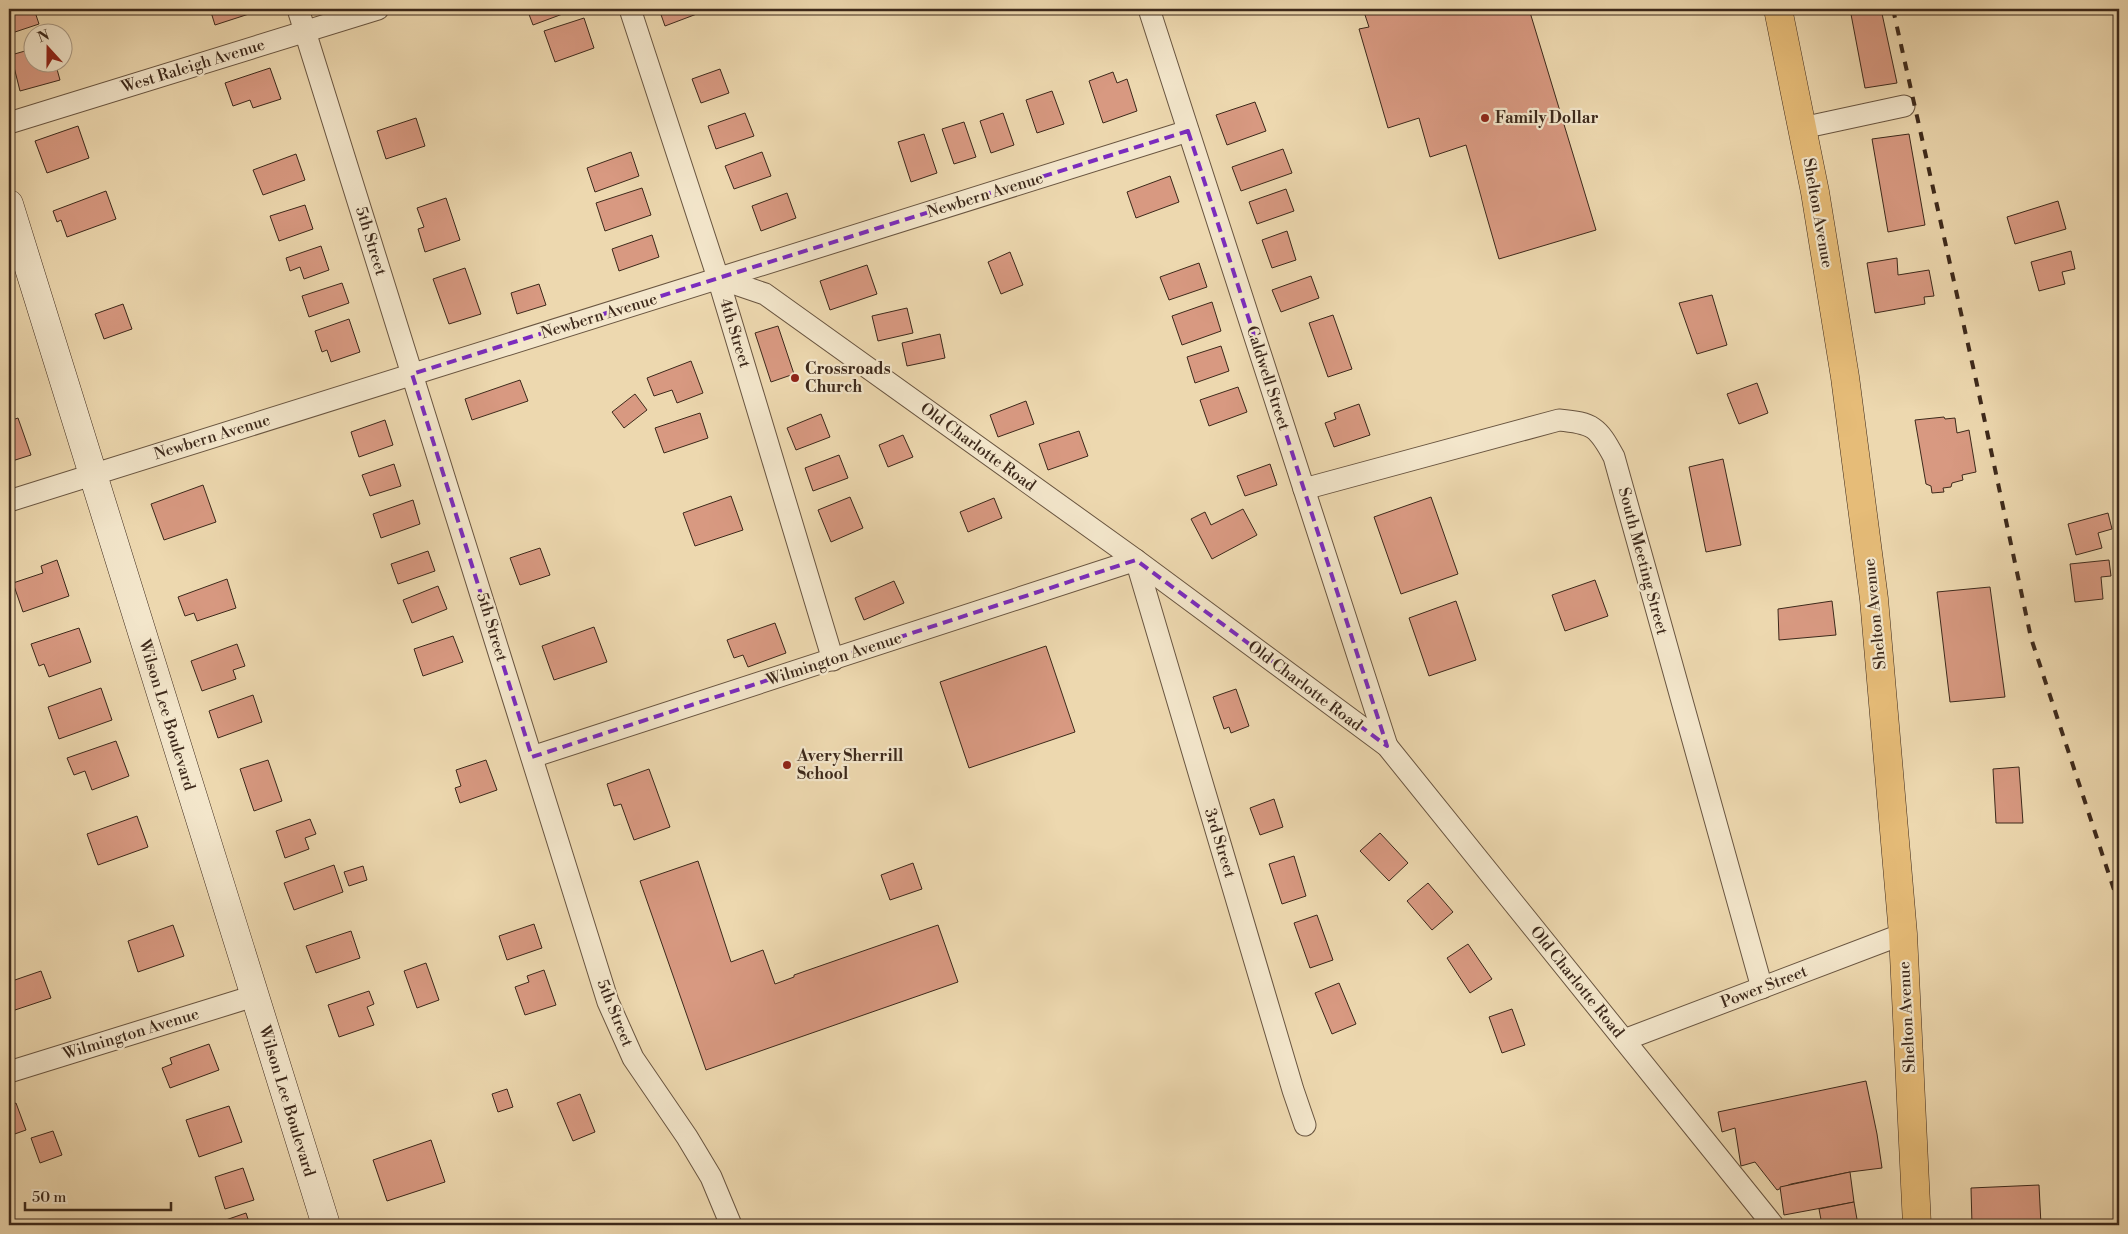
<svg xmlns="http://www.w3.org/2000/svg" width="2128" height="1234" viewBox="0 0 2128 1234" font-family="'Libre Bodoni',serif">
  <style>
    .building { fill: #d89981; stroke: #3d291b }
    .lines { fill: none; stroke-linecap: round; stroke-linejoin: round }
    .street-casing { stroke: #695540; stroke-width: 23 }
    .secondary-casing { stroke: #3d291b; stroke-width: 29 }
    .primary-casing { stroke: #3d291b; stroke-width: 29 }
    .street { stroke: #f3e6cb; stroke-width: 21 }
    .secondary { stroke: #f3e6cb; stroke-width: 28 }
    .primary { stroke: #e6bc78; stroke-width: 28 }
    .rail { stroke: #3d291b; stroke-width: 4; stroke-dasharray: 9 9; stroke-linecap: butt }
    .marked { fill: none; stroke: #7b2cbf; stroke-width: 4; stroke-dasharray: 10 6; stroke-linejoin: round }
    .poi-dot { fill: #8f2418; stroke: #f3e6cb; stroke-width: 2 }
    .labels { text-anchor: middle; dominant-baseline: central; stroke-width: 4.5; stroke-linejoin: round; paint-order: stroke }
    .street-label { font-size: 16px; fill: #3d291b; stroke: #f3e6cb }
    .poi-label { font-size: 16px; font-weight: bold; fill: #3d291b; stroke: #f3e6cb; text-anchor: start }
  </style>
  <rect width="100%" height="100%" fill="#edd8af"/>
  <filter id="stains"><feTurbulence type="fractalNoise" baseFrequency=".004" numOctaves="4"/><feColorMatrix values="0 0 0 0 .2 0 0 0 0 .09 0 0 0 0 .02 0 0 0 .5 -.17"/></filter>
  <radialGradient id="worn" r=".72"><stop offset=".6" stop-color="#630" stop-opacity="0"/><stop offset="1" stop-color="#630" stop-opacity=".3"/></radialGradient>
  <g class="building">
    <path d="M9,9H28L30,14L35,12L39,24L9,34Z"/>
    <path d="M210,9H254L255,12L215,25Z"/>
    <path d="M527,9H576L533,25Z"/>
    <path d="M659,9H701L702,12L665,26Z"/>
    <path d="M1363,9H1529L1596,230L1499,259L1466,145L1430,157L1419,118L1388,128L1359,29L1369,27Z"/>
    <path d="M1850,9H1881L1897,83L1865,88Z"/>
    <path d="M584,18L594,48L555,62L544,31Z"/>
    <path d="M32,49V62H55L60,80L20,91L11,55Z"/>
    <path d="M270,68L281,99L253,108L250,100L233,106L225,83Z"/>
    <path d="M720,69L729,93L701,103L692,79Z"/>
    <path d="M1113,72L1117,83L1127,79L1137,111L1103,123L1089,81Z"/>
    <path d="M1052,91L1064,124L1037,133L1026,100Z"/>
    <path d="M1255,102L1266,131L1227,145L1216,115Z"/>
    <path d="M745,113L754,136L716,149L708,126Z"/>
    <path d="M1003,113L1014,145L991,153L980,121Z"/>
    <path d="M416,118L425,146L386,159L377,131Z"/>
    <path d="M964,122L976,157L954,164L942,129Z"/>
    <path d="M78,126L89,158L47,173L35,141Z"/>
    <path d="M924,134L937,173L911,182L898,142Z"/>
    <path d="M1909,134L1925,225L1888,232L1872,139Z"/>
    <path d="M1283,149L1292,173L1241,191L1232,167Z"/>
    <path d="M631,152L639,176L595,192L587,168Z"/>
    <path d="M762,152L771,176L734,189L725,166Z"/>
    <path d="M296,154L305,180L263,195L253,170Z"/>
    <path d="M1170,176L1179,202L1136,218L1127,192Z"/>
    <path d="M642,188L651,215L605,231L596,203Z"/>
    <path d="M1286,189L1294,211L1257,224L1249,202Z"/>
    <path d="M106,191L116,219L67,237L61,220L57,222L53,211Z"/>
    <path d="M787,193L796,218L761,231L752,206Z"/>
    <path d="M446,198L460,240L425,252L418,229L424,227L417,208Z"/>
    <path d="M2058,201L2066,229L2015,244L2007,217Z"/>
    <path d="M305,205L313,229L279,241L270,216Z"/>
    <path d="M1287,231L1296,260L1272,268L1262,240Z"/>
    <path d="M652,235L659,257L619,271L612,249Z"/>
    <path d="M321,246L329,270L304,279L300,267L290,271L286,258Z"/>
    <path d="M2071,251L2075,269L2062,272L2065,284L2039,291L2031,262Z"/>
    <path d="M1010,252L1023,285L1001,294L988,262Z"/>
    <path d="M1897,258L1898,275L1929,270L1934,296L1924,297L1925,304L1875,313L1867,263Z"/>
    <path d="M1199,263L1207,287L1169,300L1160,277Z"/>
    <path d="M867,265L877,294L830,310L820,281Z"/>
    <path d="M465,268L481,314L449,324L433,279Z"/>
    <path d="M1311,276L1319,298L1281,312L1272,290Z"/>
    <path d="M342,283L349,303L309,317L302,296Z"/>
    <path d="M539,284L546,305L517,314L511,293Z"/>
    <path d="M1712,295L1727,345L1697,354L1679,303Z"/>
    <path d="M1212,302L1221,331L1182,345L1172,316Z"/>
    <path d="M123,304L132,329L104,339L95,314Z"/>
    <path d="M907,308L913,333L878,341L872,316Z"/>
    <path d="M1333,315L1352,369L1328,377L1309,323Z"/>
    <path d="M349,319L360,352L331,362L327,350L322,352L315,331Z"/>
    <path d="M778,326L794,374L771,382L755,333Z"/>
    <path d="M940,334L945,358L907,366L902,343Z"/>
    <path d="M1221,346L1229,371L1195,383L1187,357Z"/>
    <path d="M691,361L703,393L677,403L672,390L654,396L647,378Z"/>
    <path d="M520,380L528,401L472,420L465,399Z"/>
    <path d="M1757,383L1768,413L1739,424L1727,394Z"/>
    <path d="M1238,387L1247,412L1209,426L1200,400Z"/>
    <path d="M635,394L647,410L624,428L612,412Z"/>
    <path d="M1026,401L1034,424L998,437L990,415Z"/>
    <path d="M1359,404L1370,435L1334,447L1325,423L1336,419L1334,413Z"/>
    <path d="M700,413L708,438L664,453L655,428Z"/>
    <path d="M821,414L830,437L796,450L787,428Z"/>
    <path d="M1944,417L1945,419L1955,418L1957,433L1969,430L1976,472L1962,475L1963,480L1952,483L1951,487L1943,488L1944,492L1932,493L1931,486L1926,484L1915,420Z"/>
    <path d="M18,418L31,455L9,462V421Z"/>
    <path d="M385,420L393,445L359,457L351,432Z"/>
    <path d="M1079,431L1088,456L1048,470L1039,444Z"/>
    <path d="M903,435L913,457L888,467L879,445Z"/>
    <path d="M839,455L848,478L813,491L805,468Z"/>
    <path d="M1723,459L1741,545L1706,552L1689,467Z"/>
    <path d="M394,464L401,486L370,496L362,475Z"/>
    <path d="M1270,464L1277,485L1245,496L1237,476Z"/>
    <path d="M203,485L216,522L164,540L151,504Z"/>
    <path d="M731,496L743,530L695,546L683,513Z"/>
    <path d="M850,497L863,528L831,542L818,510Z"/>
    <path d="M1431,497L1458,574L1401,594L1374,517Z"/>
    <path d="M994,498L1002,518L968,532L960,512Z"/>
    <path d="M413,500L420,524L381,538L373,514Z"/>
    <path d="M1243,509L1257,535L1212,559L1191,519L1205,512L1211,525Z"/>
    <path d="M2108,513L2112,529L2098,533L2102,548L2076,555L2068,524Z"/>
    <path d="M540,548L550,575L520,585L510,558Z"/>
    <path d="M428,551L435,571L398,584L391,564Z"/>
    <path d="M57,560L69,596L23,612L13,583L43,573L41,566Z"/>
    <path d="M2109,560L2111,576L2101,577L2103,599L2075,602L2070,564Z"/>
    <path d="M227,579L236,608L197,621L194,613L185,616L178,597Z"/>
    <path d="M1595,580L1608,616L1565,631L1552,595Z"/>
    <path d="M894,581L904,603L864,620L855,598Z"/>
    <path d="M438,586L447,609L412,623L403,600Z"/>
    <path d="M1990,587L2005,697L1950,702L1937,592Z"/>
    <path d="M1456,601L1476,660L1429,676L1409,618Z"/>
    <path d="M1832,601L1836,635L1779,640L1778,609Z"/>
    <path d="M775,623L786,653L748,667L743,655L734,658L727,640Z"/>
    <path d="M594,627L607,662L554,680L542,646Z"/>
    <path d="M79,628L91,662L49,677L44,664L39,666L31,644Z"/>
    <path d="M453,636L463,662L423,676L414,649Z"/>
    <path d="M237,644L245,666L233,670L236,679L202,691L191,661Z"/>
    <path d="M1046,646L1075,732L969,768L940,682Z"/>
    <path d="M101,688L112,720L59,739L48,707Z"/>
    <path d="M1236,689L1249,726L1231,733L1229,727L1224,729L1213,697Z"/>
    <path d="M253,695L262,722L218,738L209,711Z"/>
    <path d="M116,741L129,776L92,790L85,771L74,775L67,758Z"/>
    <path d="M268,760L282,801L254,811L240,769Z"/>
    <path d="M486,760L497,790L460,803L455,788L461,786L456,770Z"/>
    <path d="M2019,767L2023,823H1996L1993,769Z"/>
    <path d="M649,769L670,827L634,840L621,804L614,806L607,784Z"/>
    <path d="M1274,799L1283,827L1260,835L1250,808Z"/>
    <path d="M137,816L148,847L98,865L87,834Z"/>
    <path d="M310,819L316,834L305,838L309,849L285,858L276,831Z"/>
    <path d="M1380,833L1408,863L1389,881L1360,851Z"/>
    <path d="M1294,856L1306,896L1282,904L1269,864Z"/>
    <path d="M698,861L731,962L763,950L775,984L794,977V975L938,925L958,982L706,1070L640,881Z"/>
    <path d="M913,863L922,889L890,900L881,875Z"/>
    <path d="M334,865L343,892L294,910L284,883Z"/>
    <path d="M363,866L367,880L349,886L344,872Z"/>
    <path d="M1428,883L1453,912L1432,930L1407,901Z"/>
    <path d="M1317,915L1333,960L1310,968L1294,923Z"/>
    <path d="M534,924L542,948L507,960L499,936Z"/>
    <path d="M173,925L184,956L138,972L128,941Z"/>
    <path d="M351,931L360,958L316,973L306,946Z"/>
    <path d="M1468,944L1492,979L1470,993L1447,958Z"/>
    <path d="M426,963L439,1000L417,1008L404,971Z"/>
    <path d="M544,970L556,1005L525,1015L515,987L529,982L527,976Z"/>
    <path d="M41,971L51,998L12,1011L9,1002V982Z"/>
    <path d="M1339,983L1356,1024L1332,1034L1315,993Z"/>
    <path d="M369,991L374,1004L367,1007L374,1025L339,1037L328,1005Z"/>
    <path d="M1512,1009L1525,1045L1502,1053L1489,1017Z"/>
    <path d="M209,1044L219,1070L170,1088L162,1068L172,1064L170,1058Z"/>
    <path d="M1866,1081L1877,1134L1882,1168L1850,1172L1791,1184L1777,1190L1755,1162L1741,1166L1735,1128L1722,1132L1718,1112Z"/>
    <path d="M507,1089L513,1107L498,1112L492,1094Z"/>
    <path d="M580,1094L595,1132L573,1141L557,1103Z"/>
    <path d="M16,1103L26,1130L9,1136V1106Z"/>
    <path d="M229,1106L242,1142L199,1157L186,1120Z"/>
    <path d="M53,1131L62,1155L40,1163L31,1138Z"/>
    <path d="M431,1140L445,1182L387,1201L373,1160Z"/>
    <path d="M243,1168L254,1200L225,1209L215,1177Z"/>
    <path d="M1850,1172L1854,1202L1784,1215L1780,1187Z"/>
    <path d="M2039,1185L2041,1225H1972L1971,1188Z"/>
    <path d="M1854,1202L1858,1225H1822L1819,1209Z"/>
    <path d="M246,1213L250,1225H218L217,1223Z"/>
  </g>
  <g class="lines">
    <g class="street-casing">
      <g id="street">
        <path d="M298,9L608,1002L633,1058L687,1137L711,1177L731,1225"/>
        <path d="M630,9L718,278L833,660"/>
        <path d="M1149,9L1387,746"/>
        <path d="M9,123L378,9"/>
        <path d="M1802,128L1904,106"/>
        <path d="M718,278L765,294L1136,560L1387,746L1773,1225"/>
        <path d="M1304,489L1559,420C1593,423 1598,427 1614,457L1762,988"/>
        <path d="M9,501L1188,131"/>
        <path d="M532,757L1136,560L1293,1090L1305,1125"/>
        <path d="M1624,1040L1903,934"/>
        <path d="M9,1072L254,996"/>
      </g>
    </g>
    <g class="secondary-casing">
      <path id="secondary" d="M9,204L326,1225"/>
    </g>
    <g class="primary-casing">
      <path id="primary" d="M1778,9L1815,192L1845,377L1874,599L1903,934L1917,1225"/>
    </g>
    <use href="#street" class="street"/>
    <use href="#secondary" class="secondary"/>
    <use href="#primary" class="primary"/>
    <path class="rail" d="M1893,9L1976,380L2031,638L2119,905"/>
  </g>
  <path class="marked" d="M1188,131L1387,746L1136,560L532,757L412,374Z"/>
  <g class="poi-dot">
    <circle cx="1485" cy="118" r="5"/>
    <circle cx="795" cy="378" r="5"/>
    <circle cx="787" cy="765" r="5"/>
  </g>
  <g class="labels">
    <g class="street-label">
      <text transform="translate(193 66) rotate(-17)">West Raleigh Avenue</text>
      <text transform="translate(985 195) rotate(-17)">Newbern Avenue</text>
      <text transform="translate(1818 213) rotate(80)">Shelton Avenue</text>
      <text transform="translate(371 241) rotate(73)">5th Street</text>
      <text transform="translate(599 316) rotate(-17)">Newbern Avenue</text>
      <text transform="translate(735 333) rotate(73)">4th Street</text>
      <text transform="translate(1268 378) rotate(72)">Caldwell Street</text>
      <text transform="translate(212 437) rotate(-17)">Newbern Avenue</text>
      <text transform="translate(978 447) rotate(36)">Old Charlotte Road</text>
      <text transform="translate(1643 561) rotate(75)">South Meeting Street</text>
      <text transform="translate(1875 614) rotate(-96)">Shelton Avenue</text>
      <text transform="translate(492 627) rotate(73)">5th Street</text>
      <text transform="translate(834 659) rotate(-18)">Wilmington Avenue</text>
      <text transform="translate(1305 686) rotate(37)">Old Charlotte Road</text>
      <text transform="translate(167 715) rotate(73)">Wilson Lee Boulevard</text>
      <text transform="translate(1220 843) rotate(73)">3rd Street</text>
      <text transform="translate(1577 982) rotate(51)">Old Charlotte Road</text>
      <text transform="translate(1764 987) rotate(-21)">Power Street</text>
      <text transform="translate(615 1013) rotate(68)">5th Street</text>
      <text transform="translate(1907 1017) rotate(-93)">Shelton Avenue</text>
      <text transform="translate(131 1034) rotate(-17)">Wilmington Avenue</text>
      <text transform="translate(287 1101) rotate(73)">Wilson Lee Boulevard</text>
    </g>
    <g class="poi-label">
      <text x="1495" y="118">Family Dollar</text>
      <text x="805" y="369">Crossroads<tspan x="805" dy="18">Church</tspan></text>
      <text x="797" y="756">Avery Sherrill<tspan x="797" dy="18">School</tspan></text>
    </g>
  </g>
  <rect width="2128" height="1234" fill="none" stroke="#edd8af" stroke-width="30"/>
  <rect x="10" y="10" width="2108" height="1214" fill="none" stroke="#3d291b" stroke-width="2.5"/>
  <rect x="15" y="15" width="2098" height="1204" fill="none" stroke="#3d291b"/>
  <g transform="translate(48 48) rotate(339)"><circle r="24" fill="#f3e6cb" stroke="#aa9a85"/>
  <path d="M0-4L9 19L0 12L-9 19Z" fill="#8f2418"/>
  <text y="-8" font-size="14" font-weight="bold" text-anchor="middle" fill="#3d291b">N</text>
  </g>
  <path d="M25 1202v8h146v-8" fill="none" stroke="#3d291b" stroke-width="2.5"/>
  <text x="32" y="1202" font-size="15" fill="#3d291b" stroke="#f3e6cb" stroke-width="4" paint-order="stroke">50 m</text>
  <rect width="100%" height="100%" filter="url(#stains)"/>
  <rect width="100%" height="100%" fill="url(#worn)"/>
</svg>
